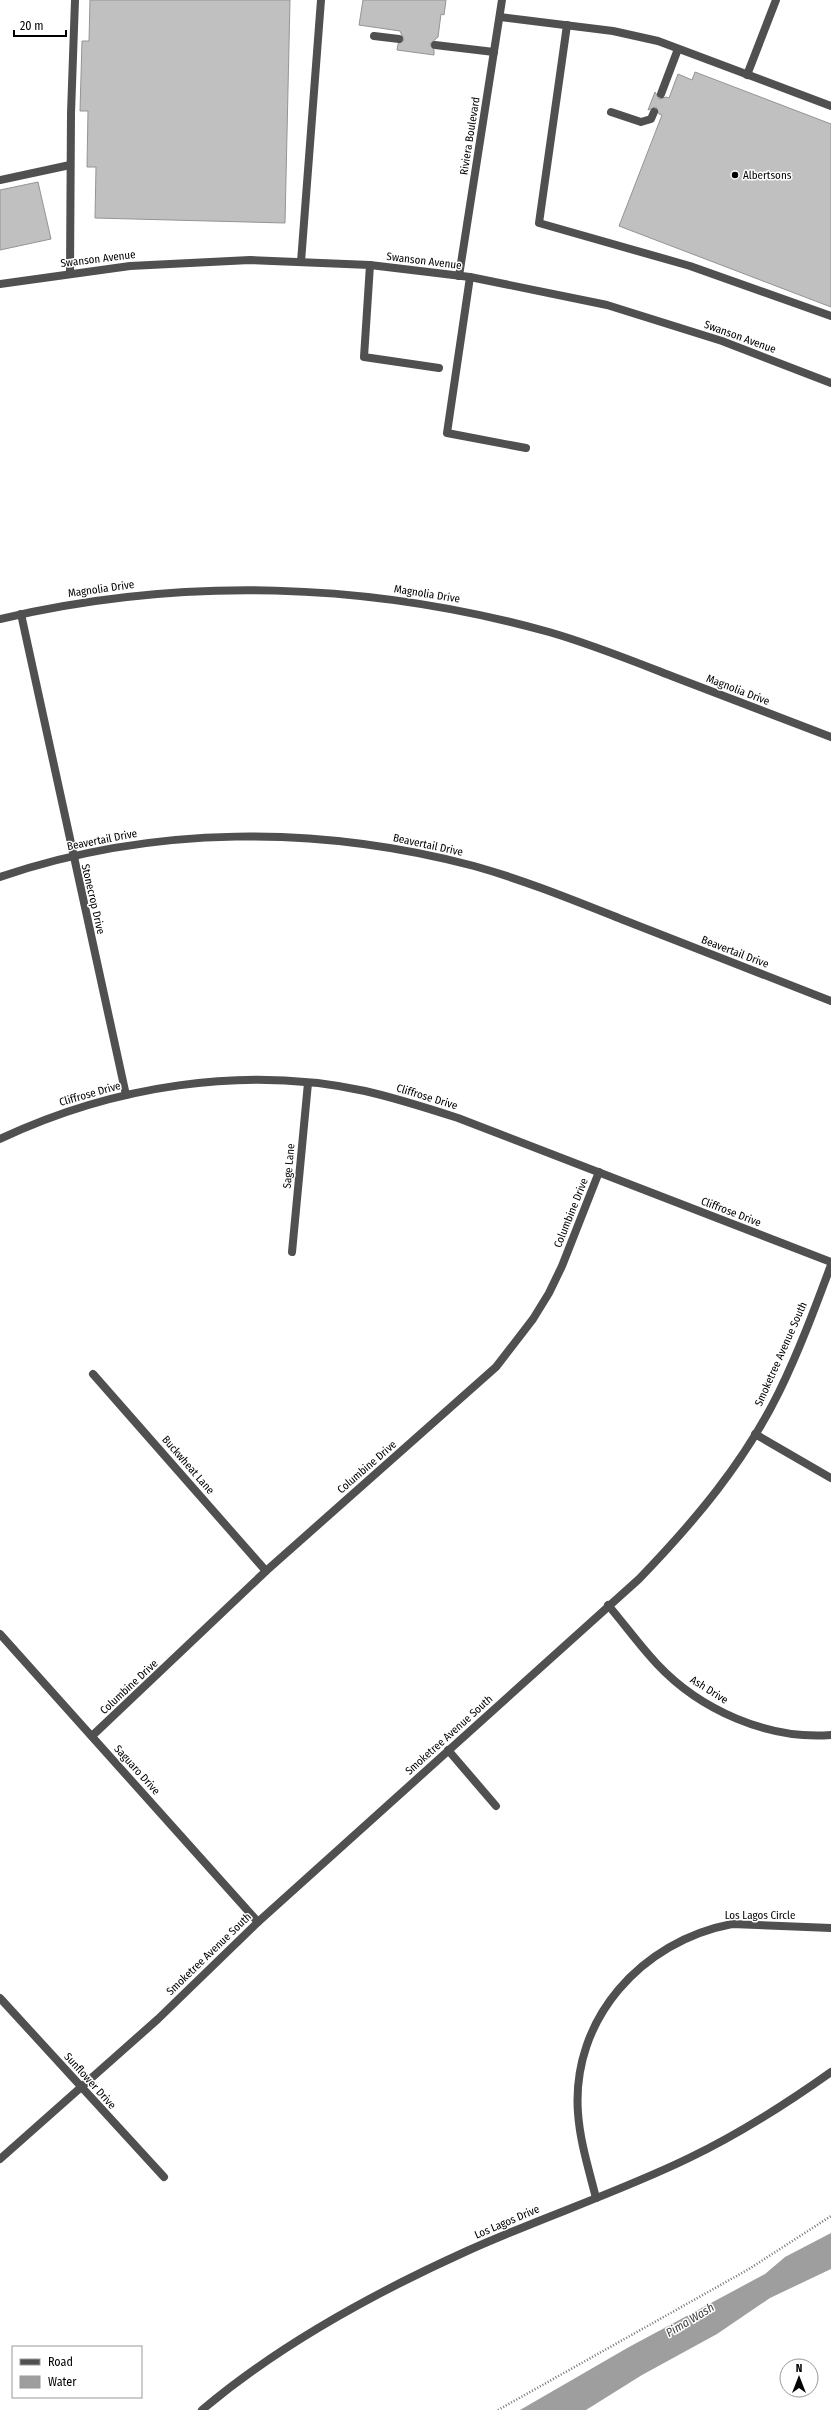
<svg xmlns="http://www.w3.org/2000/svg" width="831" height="2410" viewBox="0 0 831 2410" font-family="'Fira Sans Condensed',sans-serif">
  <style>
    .water { fill: #9e9e9e }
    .building { fill: #c0c0c0; stroke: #949494 }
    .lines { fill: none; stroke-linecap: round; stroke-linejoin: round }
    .path { stroke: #727272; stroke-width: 2.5; stroke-dasharray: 1 2; stroke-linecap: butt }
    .service { stroke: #505050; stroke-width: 8 }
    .minor { stroke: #505050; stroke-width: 8 }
    .tertiary { stroke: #505050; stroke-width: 8 }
    .poi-dot { fill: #000; stroke: #fff; stroke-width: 1.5 }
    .labels { text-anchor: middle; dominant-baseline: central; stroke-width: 3; stroke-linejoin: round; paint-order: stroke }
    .street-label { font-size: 11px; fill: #000; stroke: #fff }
    .poi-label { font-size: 11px; fill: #000; stroke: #fff; text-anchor: start }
    .water-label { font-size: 12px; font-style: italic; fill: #3f3f3f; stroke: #fff }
  </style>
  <rect width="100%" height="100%" fill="#fff"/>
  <path class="water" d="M831,2233V2269L770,2298L717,2334L642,2375L586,2410H520L629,2347L765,2274L785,2257Z"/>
  <g class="building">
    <path d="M90,0H290L285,223L95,218L96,167H87L88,111H80L82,41H89Z"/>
    <path d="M363,0H446L444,15L441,14L438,37L430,44L434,50V55L397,50L398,44L404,40L400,31L359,25Z"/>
    <path d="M695,72L831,124V307L619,226L662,115L659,114L656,107L648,110L655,92L659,99L666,97L669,98L678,74L692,80Z"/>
    <path d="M38,182L51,239L0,250V190Z"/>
  </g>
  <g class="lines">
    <path class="path" d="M498,2410L749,2269L831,2216"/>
    <g class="service">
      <path d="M500,17L613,31L658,41L831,106"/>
      <path d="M567,25L539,223L690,266L831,316"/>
      <path d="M374,36L399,39"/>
      <path d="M435,45L494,52"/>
      <path d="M747,75L776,0"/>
      <path d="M661,94L678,49"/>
      <path d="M611,112L641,122L651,119L654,112"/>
      <path d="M0,180L70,165"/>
      <path d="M301,262L321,0"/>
      <path d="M370,265L364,357L439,368"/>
      <path d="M70,274L71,113L75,0"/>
      <path d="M470,277L447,433L526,448"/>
    </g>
    <g class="minor">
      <path d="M459,276L502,0"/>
      <path d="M21,614L126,1095"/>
      <path d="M0,619C182,576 369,582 549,632C591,644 633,661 674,677C727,697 779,717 831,737"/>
      <path d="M0,877C152,825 319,825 474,866C524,880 573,900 621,919C691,946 761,974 831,1001"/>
      <path d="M0,1139C112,1086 243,1065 365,1091C396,1098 427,1108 458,1118L831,1262"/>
      <path d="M292,1252L308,1083"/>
      <path d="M93,1374L266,1571"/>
      <path d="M755,1434L831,1478"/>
      <path d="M608,1605C625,1625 640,1646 657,1664C700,1710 768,1740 831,1735"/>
      <path d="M0,1634L258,1922"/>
      <path d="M92,1736L266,1571L496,1367L533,1319L549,1293L562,1266L599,1172"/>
      <path d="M448,1750L496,1806"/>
      <path d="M0,1998L164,2177"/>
      <path d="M596,2198C589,2170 580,2142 578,2113C571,2019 642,1941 732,1924L831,1928"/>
      <path d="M202,2410C280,2344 374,2293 467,2251C540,2218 617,2193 689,2158C739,2134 786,2104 831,2072"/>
    </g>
    <g class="tertiary">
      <path d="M0,284L130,266L250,260L370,265L470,277L607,305L722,341L831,383"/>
      <path d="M0,2159L158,2019L258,1922L639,1579C694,1522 744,1463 779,1392C799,1351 815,1308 831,1265"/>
    </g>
  </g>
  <circle class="poi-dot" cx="735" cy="175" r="4"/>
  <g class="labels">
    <g class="street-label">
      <text transform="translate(470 136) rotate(-81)">Riviera Boulevard</text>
      <text transform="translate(98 259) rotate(-7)">Swanson Avenue</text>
      <text transform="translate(424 261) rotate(7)">Swanson Avenue</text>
      <text transform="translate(740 337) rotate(20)">Swanson Avenue</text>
      <text transform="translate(101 589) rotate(-8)">Magnolia Drive</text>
      <text transform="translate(427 594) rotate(9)">Magnolia Drive</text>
      <text transform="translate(738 690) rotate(21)">Magnolia Drive</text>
      <text transform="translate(102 840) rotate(-11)">Beavertail Drive</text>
      <text transform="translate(428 845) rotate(12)">Beavertail Drive</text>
      <text transform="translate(93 899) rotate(77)">Stonecrop Drive</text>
      <text transform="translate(735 952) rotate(21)">Beavertail Drive</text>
      <text transform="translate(90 1094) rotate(-16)">Cliffrose Drive</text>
      <text transform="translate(427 1097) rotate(17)">Cliffrose Drive</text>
      <text transform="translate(289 1166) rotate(-85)">Sage Lane</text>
      <text transform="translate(731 1212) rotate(21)">Cliffrose Drive</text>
      <text transform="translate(571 1213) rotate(-68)">Columbine Drive</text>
      <text transform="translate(781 1354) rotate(-66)">Smoketree Avenue South</text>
      <text transform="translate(188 1465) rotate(49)">Buckwheat Lane</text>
      <text transform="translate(367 1467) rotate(-41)">Columbine Drive</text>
      <text transform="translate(129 1687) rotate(-43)">Columbine Drive</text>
      <text transform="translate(709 1690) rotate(32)">Ash Drive</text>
      <text transform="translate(449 1735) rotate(-42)">Smoketree Avenue South</text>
      <text transform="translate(137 1770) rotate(48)">Saguaro Drive</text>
      <text x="760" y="1915">Los Lagos Circle</text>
      <text transform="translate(209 1954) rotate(-44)">Smoketree Avenue South</text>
      <text transform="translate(90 2081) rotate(48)">Sunflower Drive</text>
      <text transform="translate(507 2222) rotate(-23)">Los Lagos Drive</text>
    </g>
    <g class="poi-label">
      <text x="743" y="175">Albertsons</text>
    </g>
    <g class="water-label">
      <text transform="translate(690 2320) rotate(-31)">Pima Wash</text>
    </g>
  </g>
  <rect x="12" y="2346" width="130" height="52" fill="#ffffff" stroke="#999999"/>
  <rect x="20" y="2359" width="20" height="6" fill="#505050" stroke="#999999"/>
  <text x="48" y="2366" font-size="12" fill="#000000">Road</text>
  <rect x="20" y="2376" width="20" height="12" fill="#9e9e9e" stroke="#999999"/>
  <text x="48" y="2386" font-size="12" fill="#000000">Water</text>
  <g transform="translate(799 2378)"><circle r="19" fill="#ffffff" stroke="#999999"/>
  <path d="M0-3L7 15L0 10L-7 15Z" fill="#000000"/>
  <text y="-6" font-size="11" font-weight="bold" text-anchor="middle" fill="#000000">N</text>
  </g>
  <path d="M14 30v6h52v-6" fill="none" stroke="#000000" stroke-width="2"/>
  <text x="20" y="30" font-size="12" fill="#000000" stroke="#ffffff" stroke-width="3" paint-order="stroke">20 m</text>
</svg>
